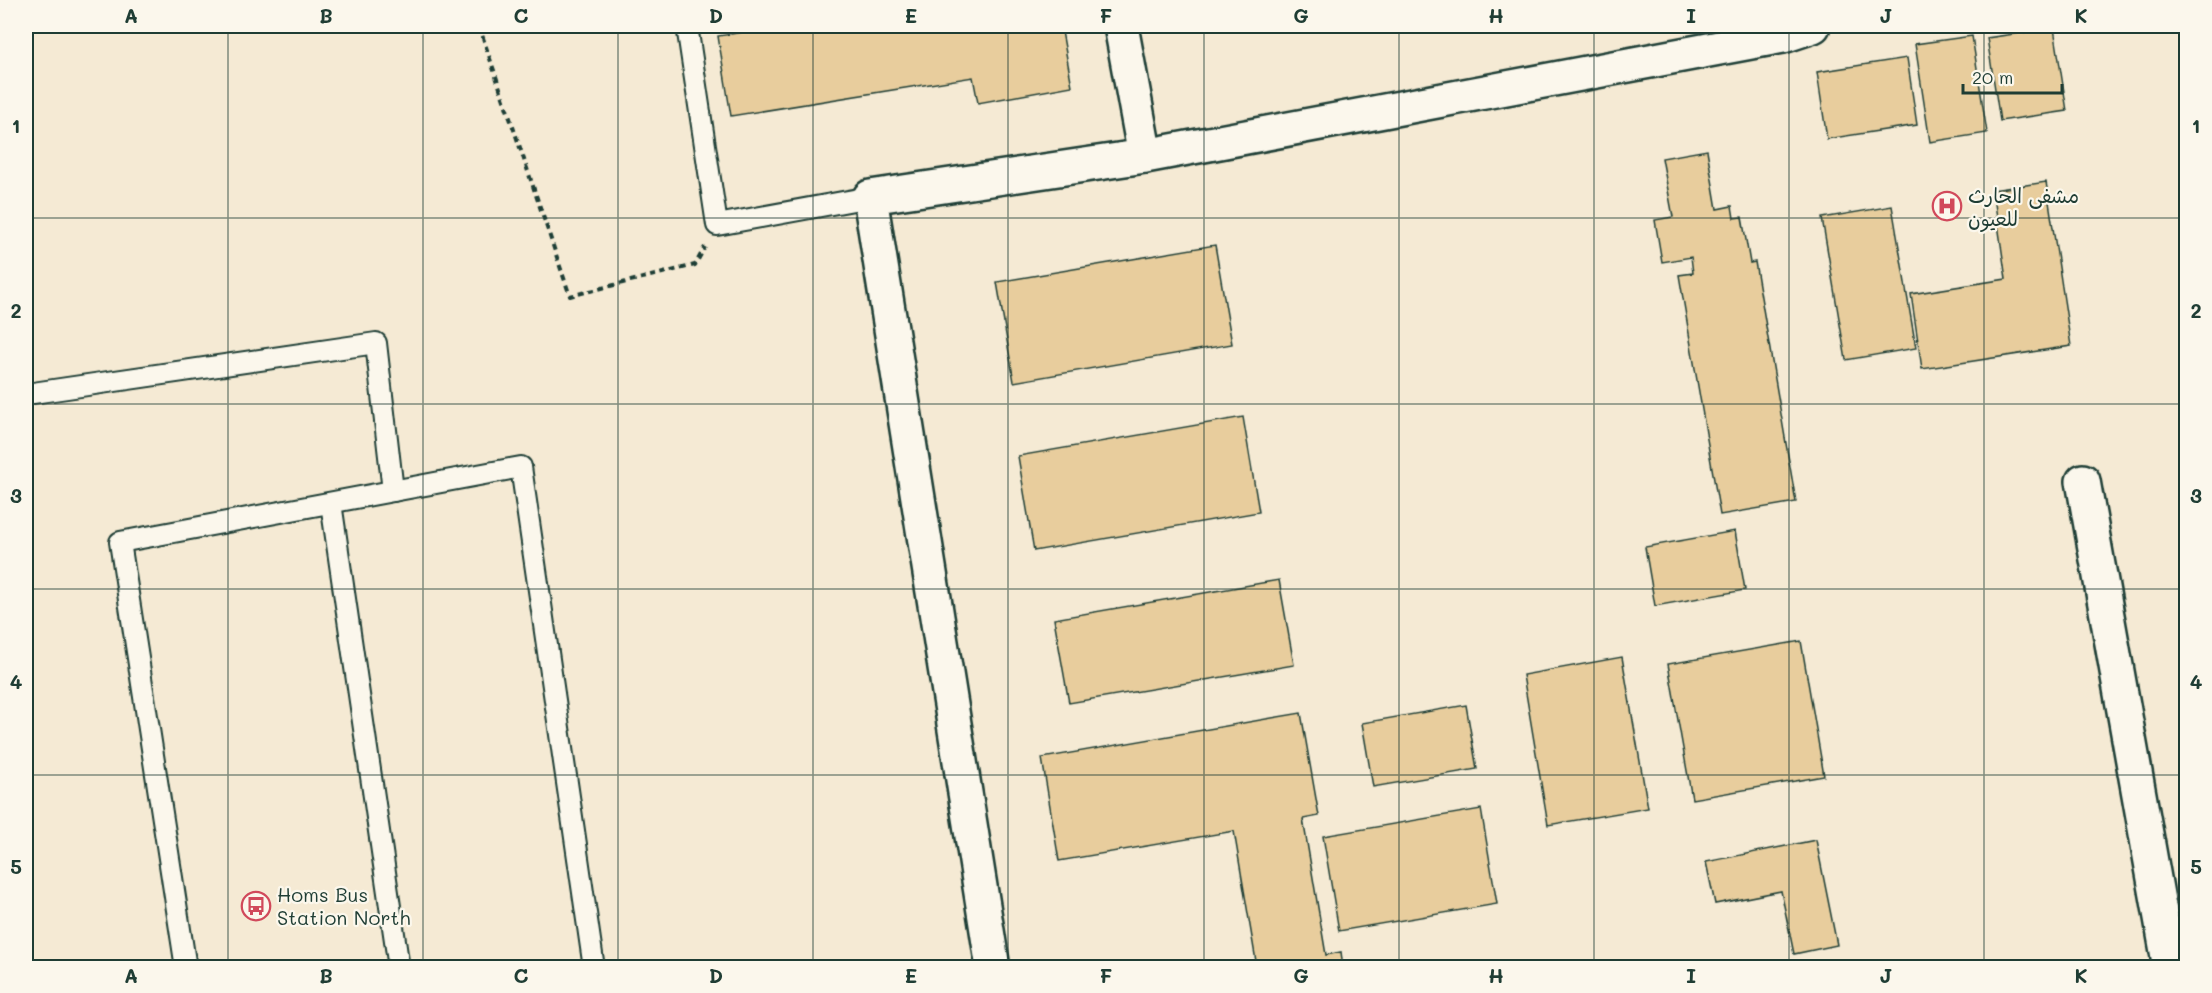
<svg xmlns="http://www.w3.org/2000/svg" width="2212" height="993" viewBox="0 0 2212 993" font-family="Mali,'Playpen Sans Arabic',sans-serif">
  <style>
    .building { fill: #e8cd9d; stroke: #1f3d34; stroke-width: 1.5 }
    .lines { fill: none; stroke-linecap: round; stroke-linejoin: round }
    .lane-casing { stroke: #1f3d34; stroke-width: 24 }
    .street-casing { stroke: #1f3d34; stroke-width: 38 }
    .path { stroke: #1f3d34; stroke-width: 4; stroke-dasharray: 6 4.5; stroke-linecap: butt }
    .lane { stroke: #fbf7ec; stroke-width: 20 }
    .street { stroke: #fbf7ec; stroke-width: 33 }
    .grid { fill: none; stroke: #1f3d34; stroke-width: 1.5; stroke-opacity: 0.55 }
    .labels { text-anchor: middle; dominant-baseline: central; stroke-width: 4.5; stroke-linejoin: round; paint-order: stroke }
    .poi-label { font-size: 20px; fill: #1f3d34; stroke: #fbf7ec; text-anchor: start }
    .neatline { fill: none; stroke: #1f3d34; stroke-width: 2 }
    .grid-label { font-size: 20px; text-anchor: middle; font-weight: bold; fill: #1f3d34 }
  </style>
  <rect width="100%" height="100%" fill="#f5ead4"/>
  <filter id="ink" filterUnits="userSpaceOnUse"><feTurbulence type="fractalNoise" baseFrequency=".0167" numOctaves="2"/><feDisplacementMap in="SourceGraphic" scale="12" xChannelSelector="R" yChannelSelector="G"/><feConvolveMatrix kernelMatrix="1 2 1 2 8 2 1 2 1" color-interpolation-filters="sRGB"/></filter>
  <g filter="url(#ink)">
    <g class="building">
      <path d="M782,26H1061L1072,86L978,103L973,77L731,116L718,36Z"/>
      <path d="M2054,28L2067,111L2000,121L1987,38Z"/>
      <path d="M1972,36L1987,133L1930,142L1915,44Z"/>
      <path d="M1907,58L1917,125L1827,139L1817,72Z"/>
      <path d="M1707,150L1717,209L1732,206L1734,218L1742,217L1750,263L1755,262L1796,502L1720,515L1679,275L1693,273L1691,257L1662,262L1655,220L1673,217L1662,158Z"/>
      <path d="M2046,182L2071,346L1922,369L1911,294L2006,279L1993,190Z"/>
      <path d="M1892,206L1916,348L1846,360L1822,218Z"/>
      <path d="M1215,245L1232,344L1014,382L997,282Z"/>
      <path d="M1243,417L1259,512L1034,551L1018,456Z"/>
      <path d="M1735,531L1745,590L1655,606L1645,547Z"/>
      <path d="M1279,580L1294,665L1069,703L1054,619Z"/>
      <path d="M1801,641L1824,776L1692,799L1668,664Z"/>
      <path d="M1622,657L1648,808L1548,825L1523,675Z"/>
      <path d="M1466,705L1477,769L1373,787L1362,723Z"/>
      <path d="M1301,713L1319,816L1303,819L1326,955L1341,952L1343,968H1253L1257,967L1234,831L1059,861L1042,758Z"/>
      <path d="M1481,809L1497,904L1339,931L1323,836Z"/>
      <path d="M1816,840L1837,945L1794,954L1781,891L1715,904L1706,862Z"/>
    </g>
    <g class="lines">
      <g class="lane-casing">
        <g id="lane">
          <path d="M687,26L717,225L870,197"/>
          <path d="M26,394L376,343L393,491"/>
          <path d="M331,503L399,968"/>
          <path d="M186,968L120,542L521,467L594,968"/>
        </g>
      </g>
      <g class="street-casing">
        <g id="street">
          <path d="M1121,26L1145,156"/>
          <path d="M2083,481L2170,968"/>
          <path d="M993,968L870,197L1145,156L1783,36L1813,26"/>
        </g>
      </g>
      <path class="path" d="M479,26L570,296L695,265L705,247"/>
      <use href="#lane" class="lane"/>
      <use href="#street" class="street"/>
    </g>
  </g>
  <path class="grid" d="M228,26V968M423,26V968M618,26V968M813,26V968M1008,26V968M1204,26V968M1399,26V968M1594,26V968M1789,26V968M1984,26V968M26,218H2186M26,404H2186M26,589H2186M26,775H2186"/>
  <defs>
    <g id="hospital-ring" transform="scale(1.5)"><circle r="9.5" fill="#fbf7ec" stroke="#d1495b" stroke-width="1.5"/><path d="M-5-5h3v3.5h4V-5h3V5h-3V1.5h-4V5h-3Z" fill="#d1495b"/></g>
    <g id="bus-ring" transform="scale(1.5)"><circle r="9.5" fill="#fbf7ec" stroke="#d1495b" stroke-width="1.5"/><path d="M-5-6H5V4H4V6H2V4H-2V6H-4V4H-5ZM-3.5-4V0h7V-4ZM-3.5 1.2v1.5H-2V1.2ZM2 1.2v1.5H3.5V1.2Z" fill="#d1495b"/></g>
  </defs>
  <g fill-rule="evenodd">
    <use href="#hospital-ring" x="1947" y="206"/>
    <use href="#bus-ring" x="256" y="906"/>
  </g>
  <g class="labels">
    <g class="poi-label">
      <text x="1968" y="195">مشفى الحارث<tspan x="1968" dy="23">للعيون</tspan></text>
      <text x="277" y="894">Homs Bus<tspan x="277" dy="23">Station North</tspan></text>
    </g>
  </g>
  <rect width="2212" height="993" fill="none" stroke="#fbf7ec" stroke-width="66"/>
  <path d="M1963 84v9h99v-9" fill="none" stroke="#1f3d34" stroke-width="3"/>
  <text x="1972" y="84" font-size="18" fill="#1f3d34" stroke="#fbf7ec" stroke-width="4.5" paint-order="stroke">20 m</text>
  <rect x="33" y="33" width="2146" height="927" class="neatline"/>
  <g class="grid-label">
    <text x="131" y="23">A</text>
    <text x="326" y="23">B</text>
    <text x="521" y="23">C</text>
    <text x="716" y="23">D</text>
    <text x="911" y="23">E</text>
    <text x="1106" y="23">F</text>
    <text x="1301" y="23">G</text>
    <text x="1496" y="23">H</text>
    <text x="1691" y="23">I</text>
    <text x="1886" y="23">J</text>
    <text x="2081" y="23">K</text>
    <text x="16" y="133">1</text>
    <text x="2196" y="133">1</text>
    <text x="16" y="318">2</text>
    <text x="2196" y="318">2</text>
    <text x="16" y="503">3</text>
    <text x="2196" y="503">3</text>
    <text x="16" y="689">4</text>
    <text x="2196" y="689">4</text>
    <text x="16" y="874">5</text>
    <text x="2196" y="874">5</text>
    <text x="131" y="983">A</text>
    <text x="326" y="983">B</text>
    <text x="521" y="983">C</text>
    <text x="716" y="983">D</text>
    <text x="911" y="983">E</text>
    <text x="1106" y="983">F</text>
    <text x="1301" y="983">G</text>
    <text x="1496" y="983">H</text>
    <text x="1691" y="983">I</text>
    <text x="1886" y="983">J</text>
    <text x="2081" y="983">K</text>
  </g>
</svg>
